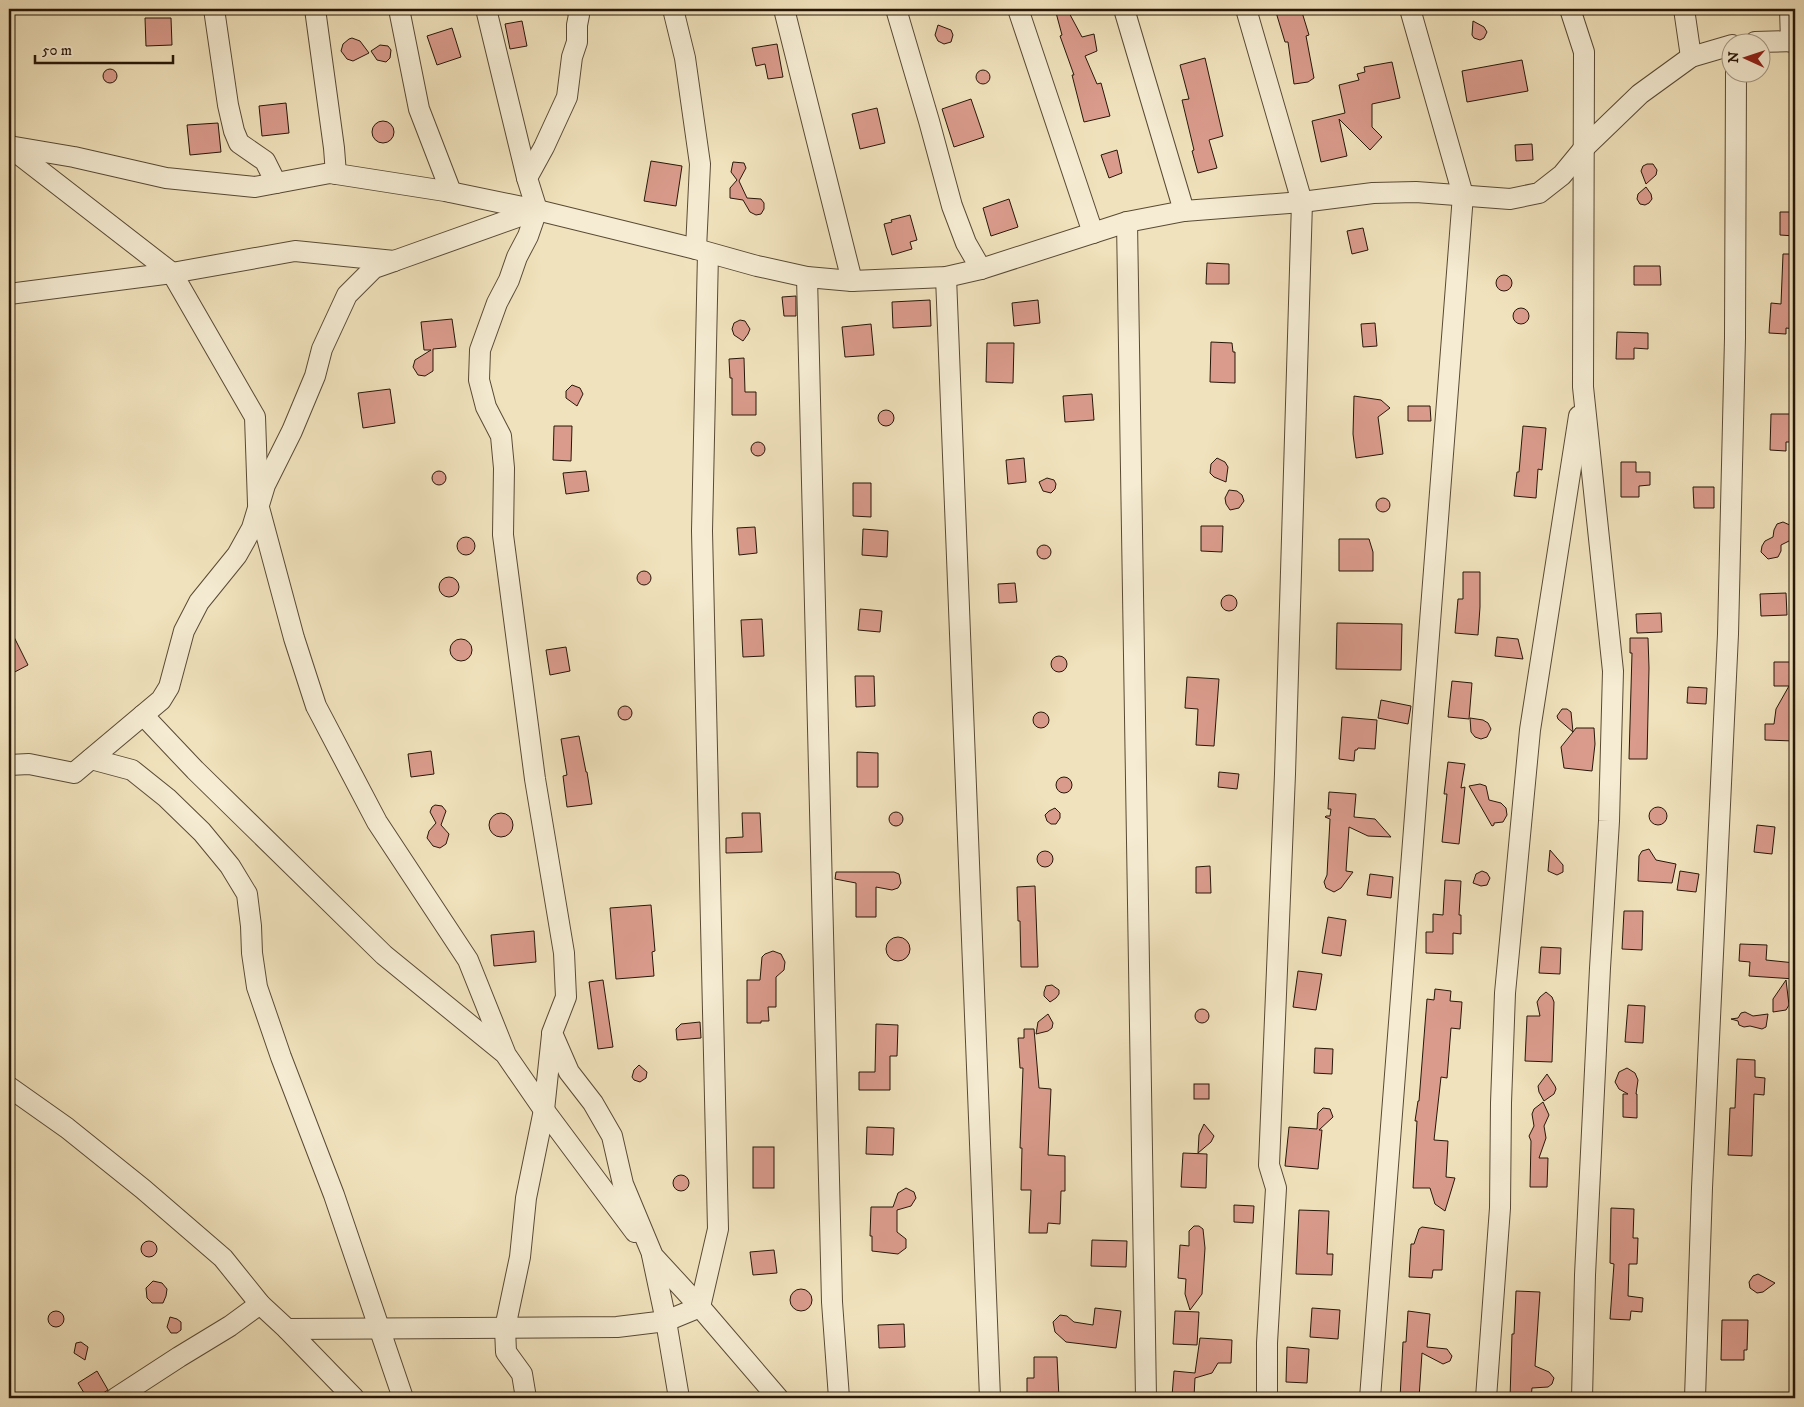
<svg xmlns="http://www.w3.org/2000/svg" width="1804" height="1407" viewBox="0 0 1804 1407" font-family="'IM FELL DW Pica',serif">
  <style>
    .building { fill: #da9b8c; stroke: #271708 }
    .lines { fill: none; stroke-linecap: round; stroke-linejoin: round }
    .service-casing { stroke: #594a35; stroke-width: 12 }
    .minor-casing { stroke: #594a35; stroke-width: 22 }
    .service { stroke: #f5ecd3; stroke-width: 10 }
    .minor { stroke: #f5ecd3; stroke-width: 20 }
  </style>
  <rect width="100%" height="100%" fill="#f0e2bc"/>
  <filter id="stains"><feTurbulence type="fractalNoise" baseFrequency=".004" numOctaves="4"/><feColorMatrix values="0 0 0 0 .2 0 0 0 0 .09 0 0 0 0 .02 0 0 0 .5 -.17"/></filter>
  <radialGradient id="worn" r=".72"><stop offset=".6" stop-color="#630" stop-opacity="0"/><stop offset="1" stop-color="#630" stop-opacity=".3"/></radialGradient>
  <g class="building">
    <path d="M1055,9H1067L1082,37L1094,34L1097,51L1085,56L1097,84L1101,83L1110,116L1084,122L1072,75H1074L1060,36L1062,35Z"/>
    <path d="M1275,9H1301L1309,35L1306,36L1314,78L1308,82L1294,84L1288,42H1285Z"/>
    <path d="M145,18H171L172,45L146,46Z"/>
    <path d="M522,21L527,46L510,49L505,24Z"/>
    <path d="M1473,21L1484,27L1487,32L1484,38L1480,40L1474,38L1472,35Z"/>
    <path d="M938,25L951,30L953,35L951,42L944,44L938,41L935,35Z"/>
    <path d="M452,28L461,57L437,65L427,36Z"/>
    <path d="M352,38L360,41L369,53L353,61L347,59L341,51L343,44L349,39Z"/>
    <path d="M777,44L783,77L768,79L765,64L756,66L752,48Z"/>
    <path d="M380,45L388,46L391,50L390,58L386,62L377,60L371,51Z"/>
    <path d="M1205,58L1223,136L1209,140L1217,168L1198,173L1192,151L1194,150L1182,100L1189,99L1180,65Z"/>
    <path d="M1522,60L1528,91L1467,102L1462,71Z"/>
    <path d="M1392,62L1400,98L1372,104V127L1382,137L1370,150L1339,119L1347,156L1321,162L1312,121L1345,113L1339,85L1359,80L1357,74L1365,72L1364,67Z"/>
    <circle cx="110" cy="76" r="7"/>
    <circle cx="983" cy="77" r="7"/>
    <path d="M971,99L984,137L954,147L942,109Z"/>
    <path d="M286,103L289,133L262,136L259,106Z"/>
    <path d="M877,108L885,143L860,149L852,114Z"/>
    <circle cx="383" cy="132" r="11"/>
    <path d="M218,123L221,152L190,155L187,125Z"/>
    <path d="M1532,144L1533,160L1516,161L1515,145Z"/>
    <path d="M1117,150L1122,173L1109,178L1101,155Z"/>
    <path d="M651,161L682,166L676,206L644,201Z"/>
    <path d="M733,162L744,163L746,168L739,181L747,198L761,199L764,203V209L761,214L756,215L750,212L743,200L730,198V188L737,180L731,172Z"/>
    <path d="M1647,164H1653L1657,170L1656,175L1646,184L1641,171L1643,166Z"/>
    <path d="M1646,187L1651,194L1652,199L1649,203L1645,205L1640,204L1637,199L1638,194Z"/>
    <path d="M1009,199L1018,227L991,236L983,208Z"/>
    <path d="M1780,212H1795V236L1780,235Z"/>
    <path d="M910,215L917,240L910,242L912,249L892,255L884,224L892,222L891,220Z"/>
    <path d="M1363,228L1368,250L1352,254L1347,231Z"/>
    <path d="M1783,254H1795V329L1786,328V334L1769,333L1771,303L1781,304Z"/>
    <path d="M1207,263L1229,264V284H1206Z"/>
    <path d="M1634,266H1660L1661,285H1634Z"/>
    <circle cx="1504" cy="283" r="8"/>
    <path d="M796,296V316H784L782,297Z"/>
    <path d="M930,300L931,326L893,328L892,302Z"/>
    <path d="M1038,300L1040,323L1014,326L1012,303Z"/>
    <circle cx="1521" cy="316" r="8"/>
    <path d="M452,319L456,347L433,349V371L425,376L418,375L413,367L415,360L431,350H424L421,322Z"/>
    <path d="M740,320L745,321L750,329L748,334L743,341L734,335L732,329L734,323Z"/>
    <path d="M1375,323L1377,346L1363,347L1361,324Z"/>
    <path d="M871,324L874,355L845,357L842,327Z"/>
    <path d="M1617,332L1648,333V349L1634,348V359H1616Z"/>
    <path d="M1211,342L1232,343L1233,352H1235V383L1210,382Z"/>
    <path d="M987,343H1014L1013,383L986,382Z"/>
    <path d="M744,358L745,392H756V415H732V378H730L729,359Z"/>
    <path d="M572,385L580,388L583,394L577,406L566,398V391Z"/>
    <path d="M390,389L395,423L363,428L358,393Z"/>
    <path d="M1092,394L1094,420L1065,422L1063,396Z"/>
    <path d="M1354,396L1381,400L1390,408L1378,417L1383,454L1356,458L1353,434Z"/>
    <path d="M1408,406H1430L1431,421H1408Z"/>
    <circle cx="886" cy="418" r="8"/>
    <path d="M1771,414H1795V442H1786V451L1770,450Z"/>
    <path d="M554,426H572L571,461L553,460Z"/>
    <path d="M1523,426L1546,428L1542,470L1538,469L1536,498L1514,496L1517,472H1519Z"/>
    <circle cx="758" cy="449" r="7"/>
    <path d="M1024,458L1026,482L1008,484L1006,460Z"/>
    <path d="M1217,458L1225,462L1228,467L1226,482L1214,477L1210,473L1211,464Z"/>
    <path d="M1621,462H1636V472H1650V485L1639,486V497H1621Z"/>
    <circle cx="439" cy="478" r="7"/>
    <path d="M586,471L589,491L566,494L563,473Z"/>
    <path d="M1047,478L1054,480L1056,484L1055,489L1051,493L1043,491L1039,482Z"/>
    <path d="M853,483H871V517L853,516Z"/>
    <path d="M1693,487H1714V508H1694Z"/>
    <path d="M1229,490L1237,491L1242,495L1244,501L1239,508L1230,510L1226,504L1225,498Z"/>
    <circle cx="1383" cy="505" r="7"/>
    <path d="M1783,522L1792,526L1793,536L1789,541L1781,545V551L1778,557L1768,559L1761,552L1762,546L1765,541L1773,537L1774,530L1777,524Z"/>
    <path d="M1201,526H1223L1222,552L1201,551Z"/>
    <path d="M755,527L757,553L739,555L737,528Z"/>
    <path d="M863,529L888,531L887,557L862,555Z"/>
    <circle cx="466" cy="546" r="9"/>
    <path d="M1339,539H1369L1373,552V571H1339Z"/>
    <circle cx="1044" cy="552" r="7"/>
    <circle cx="644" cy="578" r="7"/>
    <path d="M1463,572H1480V607L1478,635L1455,633L1458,599H1463Z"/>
    <circle cx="449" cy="587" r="10"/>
    <path d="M1015,583L1017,602L999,603L998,584Z"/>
    <path d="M1786,593L1787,615L1761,616L1760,594Z"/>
    <circle cx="1229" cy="603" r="8"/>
    <path d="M860,609L882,611L880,632L858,630Z"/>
    <path d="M1661,613L1662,632L1637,633L1636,614Z"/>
    <path d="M762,619L764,656L743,657L741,620Z"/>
    <path d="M1337,623L1402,624L1401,670L1336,669Z"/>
    <path d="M9,627L28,665L9,675Z"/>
    <path d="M1497,637L1518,639L1523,659L1495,656Z"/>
    <path d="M1630,638H1648L1649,668L1647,759H1629L1632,653H1630Z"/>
    <circle cx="461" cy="650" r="11"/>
    <path d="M566,647L570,671L550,675L546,650Z"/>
    <circle cx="1059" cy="664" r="8"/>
    <path d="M1774,662H1795V687L1791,686L1794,741L1765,740V724H1774L1776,709L1789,686H1774Z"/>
    <path d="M855,676H874L875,706L856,707Z"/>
    <path d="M1187,677L1219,679L1214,746L1196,745L1198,709L1185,708Z"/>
    <path d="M1452,681L1472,683L1469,719L1448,717Z"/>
    <path d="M1688,687L1707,688L1706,704L1687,703Z"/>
    <path d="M1381,700L1411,706L1408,724L1378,718Z"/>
    <circle cx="625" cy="713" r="7"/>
    <path d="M1562,709H1567L1571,712L1573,732L1576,728H1594L1595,744L1592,771L1564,768L1561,747L1573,732L1558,719L1557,716Z"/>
    <circle cx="1041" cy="720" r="8"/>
    <path d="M1342,717L1377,720L1375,749L1358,748L1357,750H1355L1354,761L1339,759Z"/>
    <path d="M1470,718L1483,720L1488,723L1491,729L1487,737L1481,739L1475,737L1471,732Z"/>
    <path d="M579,736L586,772H587L592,804L567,807L563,776L567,775L561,739Z"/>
    <path d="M431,751L434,774L411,777L408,754Z"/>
    <path d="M857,752L878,753V787H857Z"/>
    <path d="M1448,762L1465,764L1461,788L1465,787L1459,844L1442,842L1447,794H1444Z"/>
    <path d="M1219,772L1239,774L1237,789L1218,787Z"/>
    <circle cx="1064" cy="785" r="8"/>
    <path d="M1480,784L1486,786L1489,800L1501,803L1506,808L1507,815L1503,822L1494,823V825L1492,826L1469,786Z"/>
    <path d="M1329,792L1356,794L1354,817L1375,819L1391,837L1368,836L1349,827L1346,871L1353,872L1341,888L1334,892L1326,888L1324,882L1327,875L1330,819L1325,817L1326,816H1330L1331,809H1328Z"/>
    <path d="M435,805L442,806L446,811L441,825L449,834L446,844L440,848L433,846L427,838L429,831L436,823L430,812L432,807Z"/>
    <circle cx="1658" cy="816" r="9"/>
    <path d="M1055,808L1060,813V818L1056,824H1051L1047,821L1045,815L1049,811Z"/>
    <circle cx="896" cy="819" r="7"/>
    <path d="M742,813H760L762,852L726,853V838L743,837Z"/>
    <circle cx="501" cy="825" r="12"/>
    <path d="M1757,825L1775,827L1772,854L1754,852Z"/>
    <path d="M1649,849L1656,860L1676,864L1672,883L1638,881L1639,856L1642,851Z"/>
    <path d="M1550,850L1563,865V872L1557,875L1548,871Z"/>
    <circle cx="1045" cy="859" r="8"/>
    <path d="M1210,866L1211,893H1196V867Z"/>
    <path d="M1482,871L1487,873L1490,878L1487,885L1481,886L1473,883L1476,874Z"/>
    <path d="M1680,871L1699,874L1696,892L1677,890Z"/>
    <path d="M836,872H894L899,874L901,883L898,888L892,890L876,887V917H856V883L835,879Z"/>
    <path d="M1370,874L1393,877L1391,898L1367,895Z"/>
    <path d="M1445,880L1461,881L1459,915H1461V934L1453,933V954L1426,953V932H1433V914L1443,915Z"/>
    <path d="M1035,886L1038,967H1021L1020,921H1018L1017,887Z"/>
    <path d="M651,905L655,951L652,952L654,976L616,979L610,908Z"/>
    <path d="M1624,911H1643L1642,950L1622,949Z"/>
    <path d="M1328,917L1346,920L1341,956L1322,953Z"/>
    <path d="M534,931L536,962L494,966L491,935Z"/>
    <circle cx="898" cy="949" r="12"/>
    <path d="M1740,944L1767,945L1766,960L1795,963V979L1749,976L1750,962L1739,961Z"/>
    <path d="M1541,947L1561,948L1560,974L1539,973Z"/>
    <path d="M773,951L781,954L785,962L784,970L776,977V1007H768L769,1021H761V1023H747V980H760L762,957L765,954Z"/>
    <path d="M1298,971L1322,974L1316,1010L1293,1007Z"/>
    <path d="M603,980L613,1047L598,1049L589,982Z"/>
    <path d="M1786,980L1789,1005L1786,1010L1773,1012V999Z"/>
    <path d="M1052,985L1059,990V994L1056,998L1050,1002L1044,996V992L1046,986Z"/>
    <path d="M1435,989L1451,991L1450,1001L1462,1002L1460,1029L1451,1028L1447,1078L1441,1077L1434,1140L1448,1141L1446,1177L1455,1178L1445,1211L1435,1204L1430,1188H1413L1417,1121H1415L1418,1101H1419L1427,999L1434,1000Z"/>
    <path d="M1546,992L1552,997L1554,1002L1552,1062L1525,1061L1527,1016H1540L1537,1002L1540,997Z"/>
    <path d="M1628,1005L1645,1006L1643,1043L1625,1042Z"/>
    <circle cx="1202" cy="1016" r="7"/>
    <path d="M1745,1012L1753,1016L1768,1014L1766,1027L1762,1029L1750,1026L1744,1027L1739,1025L1738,1021L1731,1019L1738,1018L1741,1013Z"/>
    <path d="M1048,1014L1053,1023L1052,1028L1048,1031L1036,1034L1038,1022Z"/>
    <path d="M700,1022L701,1038L677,1040L676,1029L681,1024Z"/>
    <path d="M876,1024L898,1025L897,1056H890V1090H859V1072H875Z"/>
    <path d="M1024,1029H1034L1039,1088L1051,1089L1048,1155L1065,1156V1191H1061L1060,1224L1048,1223L1047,1233H1029L1031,1190H1021L1022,1148H1020L1023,1068H1020L1018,1038H1024Z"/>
    <path d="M1315,1048L1333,1049L1332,1074L1314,1073Z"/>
    <path d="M1737,1059L1755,1060V1077L1765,1078L1764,1095L1754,1094L1752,1156L1728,1155L1730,1108H1735Z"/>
    <path d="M639,1065L647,1072L646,1078L640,1082L634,1080L632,1077L634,1070Z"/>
    <path d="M1627,1068L1635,1073L1638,1080L1636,1094H1637V1118L1623,1117V1094H1628L1619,1089L1615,1082L1619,1072Z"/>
    <path d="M1547,1074L1555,1086L1556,1089L1554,1094L1544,1101L1539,1092L1538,1086Z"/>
    <rect x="1194" y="1084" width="15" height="15"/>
    <path d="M1543,1102L1549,1115L1544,1126L1546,1138L1539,1158H1548L1547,1187H1530L1531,1141L1529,1136L1534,1126L1532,1114L1534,1109Z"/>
    <path d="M1323,1108L1330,1109L1333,1117L1319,1130H1322L1318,1169L1285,1166L1289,1127L1317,1129L1318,1113Z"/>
    <path d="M1204,1124L1214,1136L1211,1142L1198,1153L1199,1135Z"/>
    <path d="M867,1127L894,1128L893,1155L866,1154Z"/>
    <rect x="753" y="1147" width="21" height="41"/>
    <path d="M1183,1153L1207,1154L1206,1188L1181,1187Z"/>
    <circle cx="681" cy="1183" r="8"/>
    <path d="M906,1188L914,1192L916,1198L911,1206L897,1210V1232L906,1239V1248L898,1254L872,1251V1236H870L871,1207H893L898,1193Z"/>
    <path d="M1234,1205L1254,1206L1253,1223L1234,1222Z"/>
    <path d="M1611,1208L1634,1209L1633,1238H1638L1637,1264H1629L1628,1296L1643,1298L1642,1312L1631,1311L1630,1320L1610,1319L1614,1264L1610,1263Z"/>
    <path d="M1299,1210L1329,1211L1327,1254H1333L1332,1275L1296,1274Z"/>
    <path d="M1194,1226H1199L1203,1229L1205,1248L1202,1294L1190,1310L1185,1294L1186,1279L1178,1278L1180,1245L1189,1246V1231Z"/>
    <path d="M1422,1227L1444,1230L1442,1270H1433L1432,1278L1409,1277L1411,1244H1414L1419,1229Z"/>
    <path d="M1092,1240L1127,1241L1126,1267L1091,1266Z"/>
    <circle cx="149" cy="1249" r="8"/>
    <path d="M774,1250L777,1273L753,1275L750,1252Z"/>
    <path d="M1758,1274L1775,1283L1763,1292L1757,1293L1750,1288L1749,1282L1753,1276Z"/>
    <path d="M153,1281L162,1283L167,1289L166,1296L163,1303H152L147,1298L146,1288Z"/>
    <circle cx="801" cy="1300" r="11"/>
    <path d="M1516,1291L1540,1292L1535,1366L1549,1372L1554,1378L1552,1384L1548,1387L1532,1388L1531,1398H1510L1512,1334H1514Z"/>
    <path d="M1095,1308L1121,1311L1116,1348L1066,1342L1055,1332L1053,1322L1060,1315L1067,1316L1074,1322L1093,1325Z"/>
    <path d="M1312,1308L1340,1310L1338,1339L1310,1337Z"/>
    <path d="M1175,1311L1199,1312L1197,1345L1173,1344Z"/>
    <path d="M1408,1311L1430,1314L1427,1347L1447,1349L1452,1356L1450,1361L1443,1364L1422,1353L1419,1398H1400L1403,1342H1406Z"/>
    <circle cx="56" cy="1319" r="8"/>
    <path d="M170,1317L177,1319L181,1322V1330L177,1333H171L167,1327Z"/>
    <path d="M1722,1320H1748L1747,1350H1744V1360H1721Z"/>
    <path d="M904,1324L905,1347L879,1348L878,1325Z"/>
    <path d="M1200,1338L1232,1340L1231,1363H1218L1212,1373L1195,1378L1194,1397L1172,1396L1174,1371L1195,1373Z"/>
    <path d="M81,1342L88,1347L85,1360L74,1353L76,1343Z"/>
    <path d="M1287,1347L1309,1349L1307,1383L1286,1382Z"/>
    <path d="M1034,1357H1057L1059,1398H1027V1378H1034Z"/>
    <path d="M97,1371L108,1390L95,1398H87L78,1383Z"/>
  </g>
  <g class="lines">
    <g class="service-casing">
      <path id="service" d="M9,130L10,147"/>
    </g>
    <g class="minor-casing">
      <g id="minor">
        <path d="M214,9L228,105L234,131L239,143L265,161L276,183"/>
        <path d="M315,9L334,148L336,174"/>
        <path d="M399,9L419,109L451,192"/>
        <path d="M486,9L527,178"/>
        <path d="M577,9L579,15L577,25V42L572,57L567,97L544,147L527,178L537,210L528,236L517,257L509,280L497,303L480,350L479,380L486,407L501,436L504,468L503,535L535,779L564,953L566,997L552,1033L569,1072L593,1103L612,1136L623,1184L653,1256L700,1307L778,1398"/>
        <path d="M673,9L685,58L700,164L696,249"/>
        <path d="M784,9L852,281"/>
        <path d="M896,9L929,121L952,206L966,243L981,269"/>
        <path d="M1018,9L1093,233"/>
        <path d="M1124,9L1184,211"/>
        <path d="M1246,9L1302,202L1285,774L1269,1165L1276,1188L1267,1343V1398"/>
        <path d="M1570,9L1584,52L1583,387L1613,671L1609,821L1600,968L1585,1275L1582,1398"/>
        <path d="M1684,9L1691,57"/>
        <path d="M1790,9L1791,42"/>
        <path d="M1755,42L1795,41"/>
        <path d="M9,146L74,157L166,178L255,187L330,173L445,191L537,210L696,249L757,266L807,277L852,281L946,277L981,269L1127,222L1184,211L1302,202L1373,193L1416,192L1510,199L1539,193L1562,175L1585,147L1640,94L1691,57L1732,45"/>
        <path d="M12,149L172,273L255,417L258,504L294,638L316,706L377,822L468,960L506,1055L544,1110L635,1232"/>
        <path d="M1127,222L1146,1398"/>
        <path d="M807,277L832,1302L839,1398"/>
        <path d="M946,277L990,1398"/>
        <path d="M9,294L172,273L295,251L394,261L537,210"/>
        <path d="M143,715L195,770L384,955L503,1052"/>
        <path d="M91,759L132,770L167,798L202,832L230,866L247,894L251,926L252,953L257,987L281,1057L334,1195L403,1398"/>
        <path d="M9,765L29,764L74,773L161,700L169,687L184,631L199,602L237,555L252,528L265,485L292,431L315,376L322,349L347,295L374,268L394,261"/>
        <path d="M9,1087L67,1128L143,1189L223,1258L260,1304L287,1329L354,1398"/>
        <path d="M652,1255L666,1321L679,1398"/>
        <path d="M287,1329L617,1327L666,1321L700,1307L718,1229L702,531L708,253"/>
        <path d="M116,1398L179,1357L230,1326L260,1304"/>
        <path d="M526,1398L522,1374L506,1352L505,1328L520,1257L526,1198L544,1110L552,1035"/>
        <path d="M1370,1398L1463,195L1410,9"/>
        <path d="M1486,1398L1500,1208L1501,1103L1505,993L1530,730L1579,416"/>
        <path d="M1695,1398L1702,1188L1728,634L1735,338L1736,72"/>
      </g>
    </g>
    <use href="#service" class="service"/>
    <use href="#minor" class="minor"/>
  </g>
  <rect width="1804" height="1407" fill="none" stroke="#f0e2bc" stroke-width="30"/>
  <rect x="10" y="10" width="1784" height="1387" fill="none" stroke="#271708" stroke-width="2.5"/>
  <rect x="15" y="15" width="1774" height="1377" fill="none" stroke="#271708"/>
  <g transform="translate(1746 58) rotate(273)"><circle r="24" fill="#f5ecd3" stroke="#a39782"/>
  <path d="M0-4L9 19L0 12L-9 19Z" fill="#8f2418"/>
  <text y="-8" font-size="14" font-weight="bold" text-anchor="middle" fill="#271708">N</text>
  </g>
  <path d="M35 55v8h138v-8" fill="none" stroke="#271708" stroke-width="2.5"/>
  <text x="42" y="55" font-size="15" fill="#271708" stroke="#f5ecd3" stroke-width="4" paint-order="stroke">50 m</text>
  <rect width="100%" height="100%" filter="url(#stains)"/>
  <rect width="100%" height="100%" fill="url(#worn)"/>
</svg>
